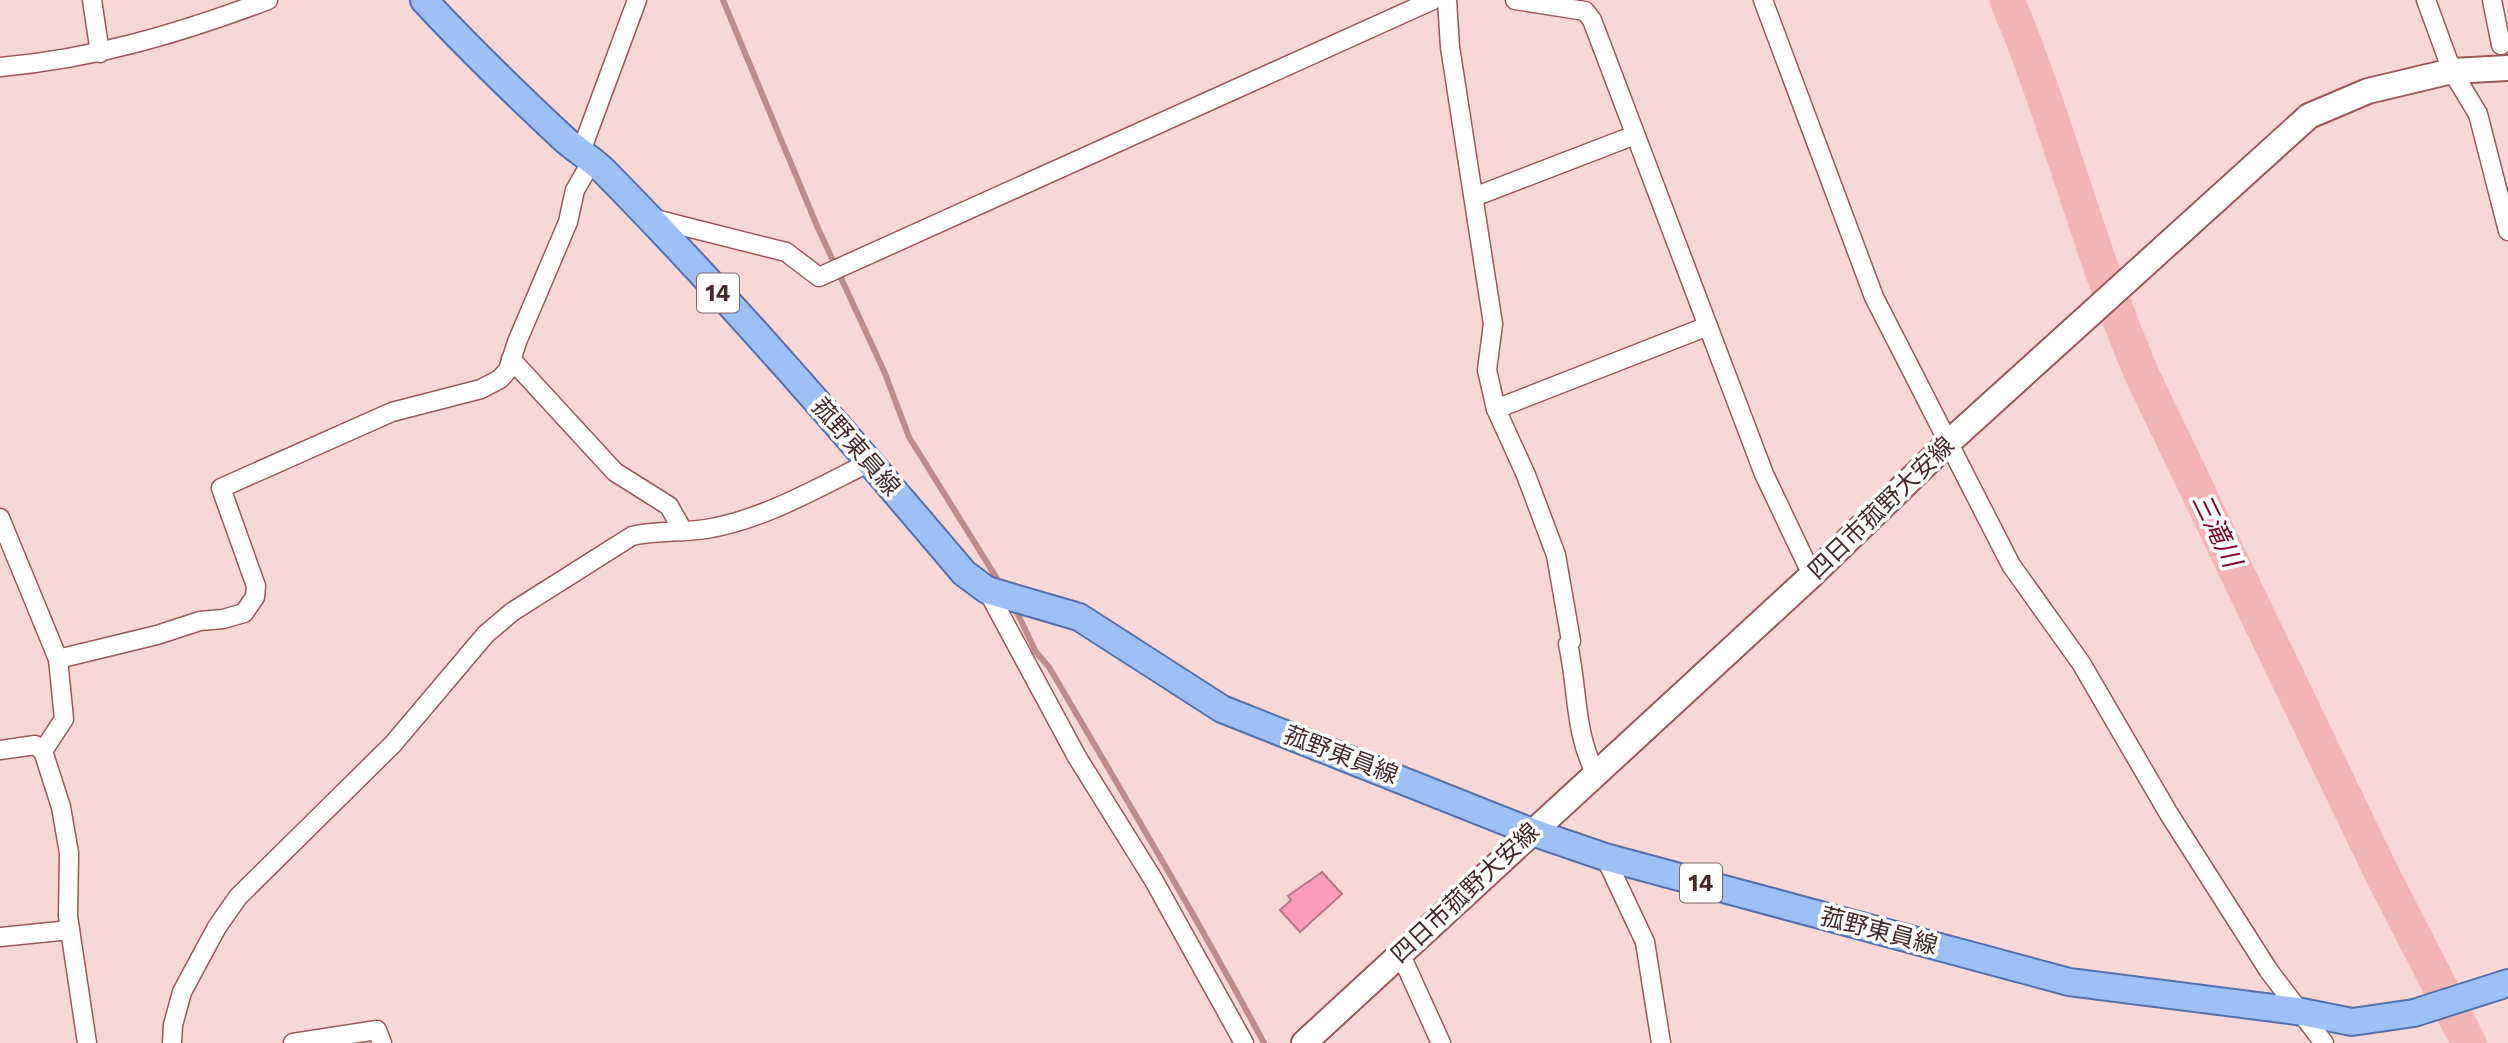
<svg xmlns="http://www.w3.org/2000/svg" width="2508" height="1043" viewBox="0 0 2508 1043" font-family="'Work Sans','Noto Sans JP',sans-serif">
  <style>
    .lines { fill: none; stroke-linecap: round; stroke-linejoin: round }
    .stream { stroke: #c08c8b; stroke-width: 6 }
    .river { stroke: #f4b6b5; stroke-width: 35 }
    .building { fill: #fc9bbb; stroke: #b9768b; stroke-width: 2 }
    .street-casing { stroke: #9b5859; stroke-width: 21 }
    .secondary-casing { stroke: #9b5859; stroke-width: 28 }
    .primary-casing { stroke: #5470ac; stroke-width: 30 }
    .street { stroke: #fff; stroke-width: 18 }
    .secondary { stroke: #fff; stroke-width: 24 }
    .primary { stroke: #9dc0f7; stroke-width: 26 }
    .labels { text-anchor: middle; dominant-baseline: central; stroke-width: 7; stroke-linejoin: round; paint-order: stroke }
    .shield { fill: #fff; stroke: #7e6969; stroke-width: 2 }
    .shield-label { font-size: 23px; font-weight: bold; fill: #462929 }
    .street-label { font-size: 24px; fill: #462929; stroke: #fff }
    .water-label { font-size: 26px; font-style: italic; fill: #7f001f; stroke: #fff }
  </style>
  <rect width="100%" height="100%" fill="#f8d8d7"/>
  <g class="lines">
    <g class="stream">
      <path d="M723,0L817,226L884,371L909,437L1001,585"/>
      <path d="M1014,606L1036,652L1049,667C1122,792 1196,916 1264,1043"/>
    </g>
    <path class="river" d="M2007,0C2059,124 2090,254 2143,377L2382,874L2469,1043"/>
  </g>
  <path class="building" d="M1322,872L1342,894L1300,932L1280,910L1291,900L1288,896Z"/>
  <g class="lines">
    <g class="street-casing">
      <g id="street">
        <path d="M92,0L100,53"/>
        <path d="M1447,0L1450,47L1493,324L1487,370L1496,409L1526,475L1556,555L1571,641L1568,644C1578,688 1574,732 1595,772"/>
        <path d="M1515,0L1585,11L1592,20L1764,474L1812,575"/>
        <path d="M1763,0L1874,297L2011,565L2081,663L2169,814L2269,971L2324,1043"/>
        <path d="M2426,0L2452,71L2478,114L2508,231"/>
        <path d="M2492,0L2501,45"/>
        <path d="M0,67C93,59 181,33 268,0"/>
        <path d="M580,154L637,0"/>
        <path d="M1474,197L1635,135"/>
        <path d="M651,218L786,252L819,277L1433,0"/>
        <path d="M511,359L615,472L669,506L682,529"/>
        <path d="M1496,409L1708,326"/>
        <path d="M0,518L58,659L64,719L43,751L61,807L69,853L68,916L87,1043"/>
        <path d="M987,590L1077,757L1153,879L1244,1043"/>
        <path d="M58,659L157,635L200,621L223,619L244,613L255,597L256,586L221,488L392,412L481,389L500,379L508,370L517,342L568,222L575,190L592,161"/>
        <path d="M0,750L35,745L43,751"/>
        <path d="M1605,857L1645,942L1661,1043"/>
        <path d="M0,937L70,930"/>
        <path d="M1400,953L1441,1043"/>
        <path d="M172,1043L173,1025L182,992L217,927L238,897L393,744L486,634L512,612L632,536C657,530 681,533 706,529C763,520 819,487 870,462"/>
        <path d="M293,1043L377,1030L382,1043"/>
      </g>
    </g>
    <g class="secondary-casing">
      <path id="secondary" d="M1304,1043L1812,575L1948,443L2309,116L2368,91L2452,71L2508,68"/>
    </g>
    <g class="primary-casing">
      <path id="primary" d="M424,0C468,48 515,93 563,138C576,150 592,159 604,171C730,299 848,436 964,573L987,590L1079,617L1222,709L1532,832L1605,857L2069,982L2297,1011L2352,1022L2414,1013L2508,983"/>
    </g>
    <use href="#street" class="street"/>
    <use href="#secondary" class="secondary"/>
    <use href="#primary" class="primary"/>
  </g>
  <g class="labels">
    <g class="shield">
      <rect x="697" y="273.5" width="42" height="39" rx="5"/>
      <rect x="1680" y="863.5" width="42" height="39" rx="5"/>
    </g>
    <g class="shield-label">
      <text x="718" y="293">14</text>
      <text x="1701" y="883">14</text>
    </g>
    <g class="street-label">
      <text transform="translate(856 447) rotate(49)">菰野東員線</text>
      <text transform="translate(1881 508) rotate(-44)">四日市菰野大安線</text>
      <text transform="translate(1341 755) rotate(21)">菰野東員線</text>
      <text transform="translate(1465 893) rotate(-43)">四日市菰野大安線</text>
      <text transform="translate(1879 931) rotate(15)">菰野東員線</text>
    </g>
    <g class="water-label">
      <text transform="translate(2217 530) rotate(64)">三滝川</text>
    </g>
  </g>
</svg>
